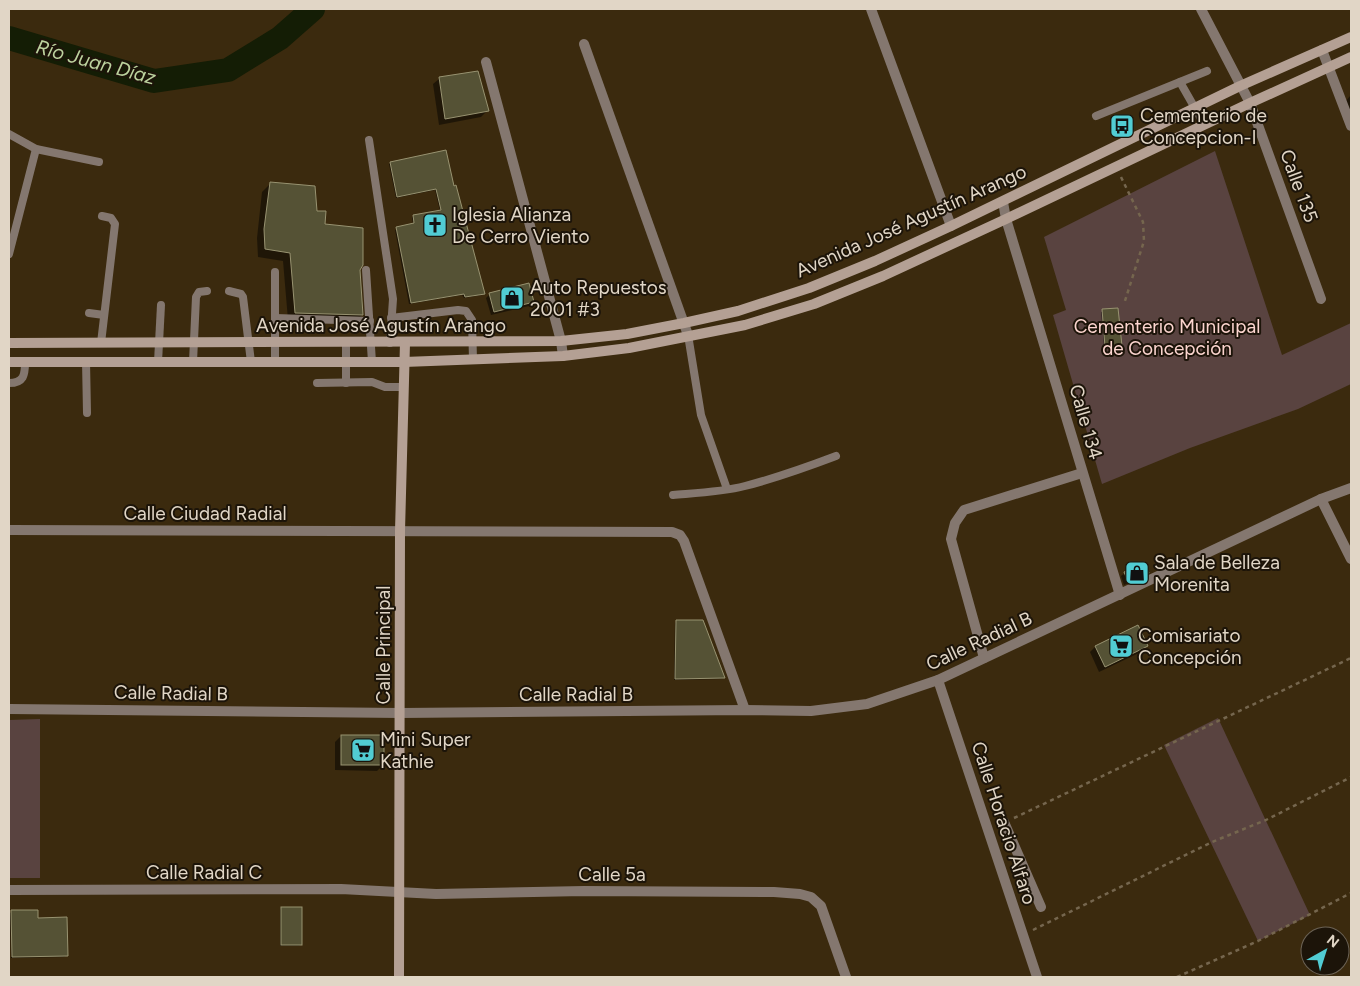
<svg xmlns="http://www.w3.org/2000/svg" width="1360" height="986" viewBox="0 0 1360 986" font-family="Figtree,sans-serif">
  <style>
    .green { fill: #594340 }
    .shadow { fill: #0007 }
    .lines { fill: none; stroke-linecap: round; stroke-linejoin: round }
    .river { stroke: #141d05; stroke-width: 24 }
    .building { fill: #555235; stroke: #989371 }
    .path { stroke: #75664e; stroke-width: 2.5; stroke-dasharray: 4 4; stroke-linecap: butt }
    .lane { stroke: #84776f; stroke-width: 8 }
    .street { stroke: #84776f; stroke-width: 10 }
    .secondary { stroke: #b4a094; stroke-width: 10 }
    .labels { text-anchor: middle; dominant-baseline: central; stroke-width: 4; stroke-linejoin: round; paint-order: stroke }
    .poi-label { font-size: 19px; fill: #e1d6c6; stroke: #1c1409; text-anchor: start }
    .street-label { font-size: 19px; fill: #e1d6c6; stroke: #1c1409 }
    .park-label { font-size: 19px; fill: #fcd5cf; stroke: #1c1409 }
    .water-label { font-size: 20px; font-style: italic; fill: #bcd29e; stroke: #1c1409 }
  </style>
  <rect width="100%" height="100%" fill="#3b2a0e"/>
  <g class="green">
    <path d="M1215,151L1282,355L1351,323V384L1298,409L1190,448L1102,484L1053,315L1066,310L1044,237Z"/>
    <path d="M1218,718L1310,915L1258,941L1164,745Z"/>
    <path d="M40,719V878H9V720Z"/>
  </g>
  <g class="shadow">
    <path d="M477,73L487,111L481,117L439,125L433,84L439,79Z"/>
    <path d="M1351,95V119L1343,104Z"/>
    <path d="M391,163L453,188L484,294L482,295L464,298L462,295L409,304L395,230L413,224L412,218L413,216L440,211L435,190L396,198L389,164Z"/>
    <path d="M270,184L316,213L323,225L359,270L362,315L354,323L288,320L283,261L258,257L257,238L262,192Z"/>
    <path d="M490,294L533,302L529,306L491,315L486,298Z"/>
    <path d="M1117,309L1120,345L1104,348L1101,312Z"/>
    <path d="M1125,573H1147L1143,576L1124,585L1121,576Z"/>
    <path d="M677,621L723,678L722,679L674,680L675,623Z"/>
    <path d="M1146,646L1141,652L1099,672L1090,652L1095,647Z"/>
    <path d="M341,736L383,765L377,771L335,770V742Z"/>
    <path d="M281,908L301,945L299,946H280V910Z"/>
    <path d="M12,912L36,919L66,955L65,957L11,958L10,913Z"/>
  </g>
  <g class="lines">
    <path class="river" d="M9,38L154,81L228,70L280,38L313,9"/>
  </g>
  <g class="building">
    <path d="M478,71L489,111L445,119L439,77Z"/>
    <path d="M446,150L454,186L456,185L485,294L465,297L464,294L411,303L396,227L414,223L413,215L441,210L436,189L397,197L390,162Z"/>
    <path d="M270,182L315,186L317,211H326L325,224L363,228V265L360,270L363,315L295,313L290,253L265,249L264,229Z"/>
    <path d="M529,283L534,302L494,312L489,293Z"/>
    <path d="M1118,308L1122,346L1105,347L1102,309Z"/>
    <path d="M1145,564L1149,573L1128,582L1124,572Z"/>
    <path d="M676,620H703L725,678L675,679Z"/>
    <path d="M1138,625L1148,646L1105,667L1095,646Z"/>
    <rect x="341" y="735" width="43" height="30"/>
    <rect x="281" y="907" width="21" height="38"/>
    <path d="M11,910H38V918L67,917L68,956L12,957Z"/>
  </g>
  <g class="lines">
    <g class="path">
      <path d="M1121,177L1143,222L1144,241L1124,304"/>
      <path d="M1014,818L1351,658"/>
      <path d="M1033,930L1212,842L1266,820L1351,777"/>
      <path d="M1177,977L1258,941L1351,893"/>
    </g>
    <g class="lane">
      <path d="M1180,82L1204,124"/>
      <path d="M1096,116L1207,71"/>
      <path d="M9,134L36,149L99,162"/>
      <path d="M369,140L393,299L390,343"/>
      <path d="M9,254L36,149"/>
      <path d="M366,270L372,362"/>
      <path d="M229,291L241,294L243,297L251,362"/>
      <path d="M89,313L104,315"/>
      <path d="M275,318L370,321"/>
      <path d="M391,318L458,310L466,311L472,320L473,360"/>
      <path d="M688,335L701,415L727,489"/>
      <path d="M101,343L115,224L111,218L102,216"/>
      <path d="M346,343V383"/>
      <path d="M86,361L87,413"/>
      <path d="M158,362L161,305"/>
      <path d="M193,362L196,297L199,292L207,291"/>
      <path d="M275,362V272"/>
      <path d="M9,383C24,383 25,375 25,362"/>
      <path d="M317,383L372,382L385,387H404"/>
      <path d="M673,495C697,493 722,492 745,486C776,478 807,467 836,456"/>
    </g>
    <g class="street">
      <path d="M871,9L951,226"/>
      <path d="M1201,9L1250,103L1321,299"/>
      <path d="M584,44L688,335"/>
      <path d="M1322,50L1351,126"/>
      <path d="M486,62L561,341L563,356"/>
      <path d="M1003,202L1006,219L1120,595"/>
      <path d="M1321,499L1351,559"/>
      <path d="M9,530L672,532L680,535L684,541L745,710"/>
      <path d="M984,658L951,539L955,523L964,510L1082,473"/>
      <path d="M938,680L1037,977"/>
      <path d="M9,709L401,713L745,710L811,711L867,704L938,680L1321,499L1351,488"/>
      <path d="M1004,822L1041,907"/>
      <path d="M9,890L341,889L436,894L584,891L774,892L800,894L811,897L821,906L846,977"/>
    </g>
    <g class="secondary">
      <path d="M9,343L561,341L627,334L684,323L738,311L809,288L875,261L951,226L1240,86L1351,37"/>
      <path d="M9,362H404L563,356L629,348L745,325L814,304L883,276L1006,219L1250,103L1351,57"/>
      <path d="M399,977L400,531L405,343"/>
    </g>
  </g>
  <defs>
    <g id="bus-square" transform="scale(1.25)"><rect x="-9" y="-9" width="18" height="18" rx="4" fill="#51ccd3" stroke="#1c1409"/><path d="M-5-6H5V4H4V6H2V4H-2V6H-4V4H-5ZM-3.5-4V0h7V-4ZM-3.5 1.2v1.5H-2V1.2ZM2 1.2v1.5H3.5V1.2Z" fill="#111"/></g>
    <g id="church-square" transform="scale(1.25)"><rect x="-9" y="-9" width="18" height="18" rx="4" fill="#51ccd3" stroke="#1c1409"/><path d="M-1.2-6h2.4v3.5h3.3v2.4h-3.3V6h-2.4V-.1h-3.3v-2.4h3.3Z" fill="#111"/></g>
    <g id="shop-square" transform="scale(1.25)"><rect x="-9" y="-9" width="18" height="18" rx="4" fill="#51ccd3" stroke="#1c1409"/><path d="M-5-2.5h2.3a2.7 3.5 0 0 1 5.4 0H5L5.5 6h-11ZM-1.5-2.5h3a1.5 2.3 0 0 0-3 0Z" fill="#111"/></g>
    <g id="supermarket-square" transform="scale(1.25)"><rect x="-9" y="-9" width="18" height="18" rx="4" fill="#51ccd3" stroke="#1c1409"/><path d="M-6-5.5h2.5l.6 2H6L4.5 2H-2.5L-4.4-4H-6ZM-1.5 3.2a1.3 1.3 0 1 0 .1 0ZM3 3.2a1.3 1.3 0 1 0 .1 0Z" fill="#111"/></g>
  </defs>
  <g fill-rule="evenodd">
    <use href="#bus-square" x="1122" y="126"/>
    <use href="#church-square" x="435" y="225"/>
    <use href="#shop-square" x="512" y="298"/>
    <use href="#shop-square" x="1137" y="573"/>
    <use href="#supermarket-square" x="1121" y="646"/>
    <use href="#supermarket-square" x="363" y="750"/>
  </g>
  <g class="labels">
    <g class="poi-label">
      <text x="1140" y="115">Cementerio de<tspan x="1140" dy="22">Concepcion-I</tspan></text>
      <text x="452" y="214">Iglesia Alianza<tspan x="452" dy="22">De Cerro Viento</tspan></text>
      <text x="530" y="287">Auto Repuestos<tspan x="530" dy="22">2001 #3</tspan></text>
      <text x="1154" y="562">Sala de Belleza<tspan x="1154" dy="22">Morenita</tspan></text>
      <text x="1138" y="635">Comisariato<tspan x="1138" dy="22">Concepción</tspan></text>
      <text x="380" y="739">Mini Super<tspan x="380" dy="22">Kathie</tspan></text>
    </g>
    <g class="street-label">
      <text transform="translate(1299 186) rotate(70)">Calle 135</text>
      <text transform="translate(911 221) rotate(-24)">Avenida José Agustín Arango</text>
      <text x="381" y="325">Avenida José Agustín Arango</text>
      <text transform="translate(1086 422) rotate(74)">Calle 134</text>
      <text x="205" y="513">Calle Ciudad Radial</text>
      <text transform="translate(979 641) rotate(-25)">Calle Radial B</text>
      <text transform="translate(383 645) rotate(-90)">Calle Principal</text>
      <text transform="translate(171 693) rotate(1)">Calle Radial B</text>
      <text x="576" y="694">Calle Radial B</text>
      <text transform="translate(1004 823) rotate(72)">Calle Horacio Alfaro</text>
      <text x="204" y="872">Calle Radial C</text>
      <text x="612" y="874">Calle 5a</text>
    </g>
    <g class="park-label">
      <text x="1167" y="326">Cementerio Municipal<tspan x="1167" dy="22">de Concepción</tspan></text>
    </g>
    <g class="water-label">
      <text transform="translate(96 62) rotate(15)">Río Juan Díaz</text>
    </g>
  </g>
  <rect width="1360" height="986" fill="none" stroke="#e1d6c6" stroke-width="20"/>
  <g transform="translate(1325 951) rotate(39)"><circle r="24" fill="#1c1409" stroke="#6b6255"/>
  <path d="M0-4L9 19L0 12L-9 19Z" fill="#51ccd3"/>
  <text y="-8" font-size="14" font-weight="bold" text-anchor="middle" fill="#e1d6c6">N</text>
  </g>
</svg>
